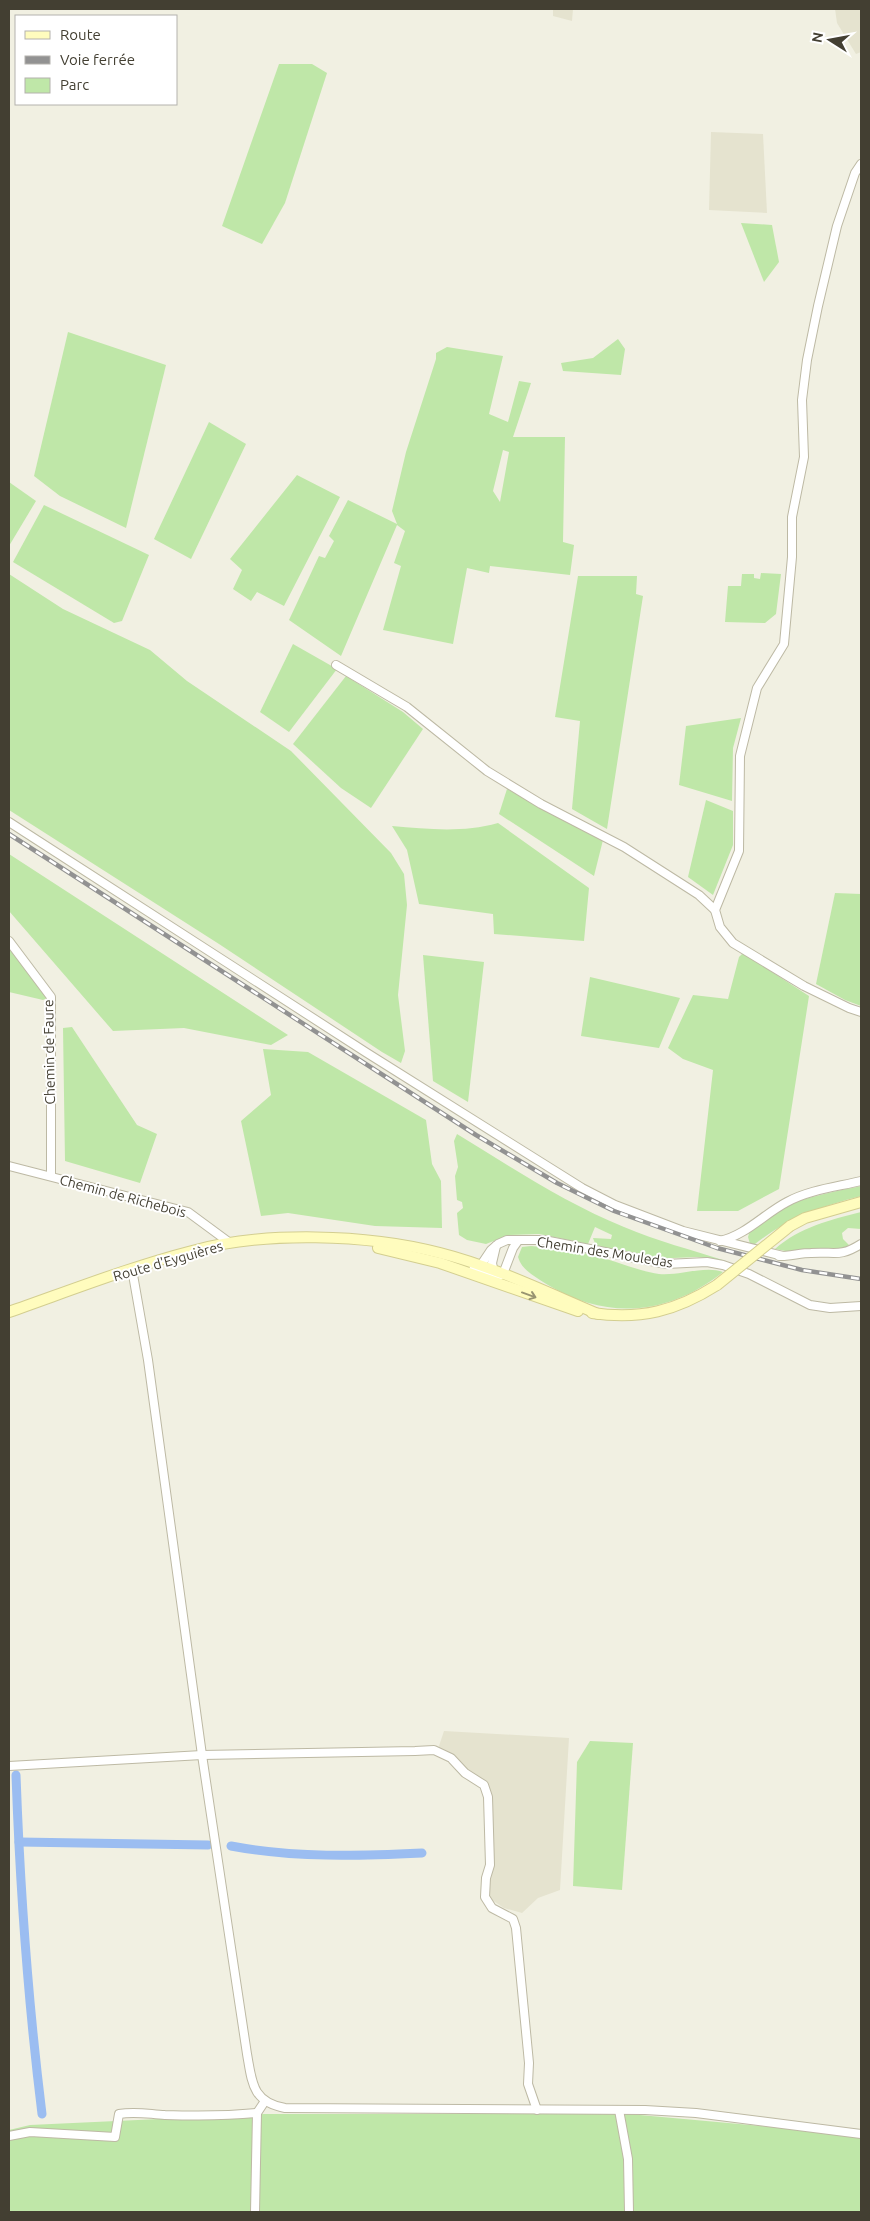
<svg xmlns="http://www.w3.org/2000/svg" width="870" height="2221" viewBox="0 0 870 2221" font-family="Ubuntu,sans-serif">
  <style>
    .residential { fill: #e5e3cf }
    .green { fill: #bfe7a8; fill-rule: evenodd }
    .lines { fill: none; stroke-linecap: round; stroke-linejoin: round }
    .canal { stroke: #9bbdf1; stroke-width: 9 }
    .minor-casing { stroke: #bdb9a4; stroke-width: 10 }
    .secondary-casing { stroke: #d3ce90; stroke-width: 12 }
    .minor { stroke: #fff; stroke-width: 8 }
    .secondary { stroke: #fffcbe; stroke-width: 10 }
    .rail-casing { stroke: #929292; stroke-width: 4.5 }
    .rail { stroke: #fff; stroke-width: 2.5; stroke-dasharray: 8; stroke-linecap: butt }
    .secondary-bridge-casing { stroke: #d3ce90; stroke-width: 12; stroke-linecap: butt }
    .secondary-bridge { stroke: #fffcbe; stroke-width: 10 }
    .oneway { stroke: #989471 }
    .labels { text-anchor: middle; dominant-baseline: central; stroke-width: 4; stroke-linejoin: round; paint-order: stroke }
    .street-label { font-size: 14px; fill: #433f32; stroke: #fff }
  </style>
  <rect width="100%" height="100%" fill="#f1f0e2"/>
  <g class="residential">
    <path d="M553,9H573L572,21L553,16Z"/>
    <path d="M835,9H861V52L856,54L837,23Z"/>
    <path d="M711,132L763,134L767,213L709,210Z"/>
    <path d="M444,1731L569,1738L560,1890L538,1898L522,1913L504,1908L489,1898L492,1870L490,1789L473,1776L459,1760L438,1749Z"/>
  </g>
  <g class="green">
    <path d="M279,64H312L327,73L285,203L262,244L222,226Z"/>
    <path d="M741,223L772,225L779,262L764,282Z"/>
    <path d="M68,332L166,365L126,528L60,496L34,476Z"/>
    <path d="M618,339L625,349L621,375L563,371L561,363L593,358Z"/>
    <path d="M447,347L503,356L489,414L508,422L519,381L531,383L513,437H565L563,542L574,545L570,575L490,566L489,573L467,568L453,644L383,630L401,566L394,563L405,531L397,525L341,656L289,620L319,556L325,558L334,541L329,536L348,500L397,524L392,511L406,452L436,359V353ZM503,450L509,452L500,502L493,491Z"/>
    <path d="M209,422L246,444L191,559L154,539Z"/>
    <path d="M297,475L340,497L284,606L257,592L251,601L233,589L242,570L230,559Z"/>
    <path d="M9,482L36,501L9,546Z"/>
    <path d="M44,505L149,555L122,621L114,623L13,562Z"/>
    <path d="M761,573L781,574L776,614L765,623L725,622L728,586H741L742,574H754V578L760,579Z"/>
    <path d="M9,574L63,609L150,650L187,681L291,751L391,853L404,874L407,905L398,995L405,1051L401,1063L382,1052L219,944L9,810Z"/>
    <path d="M578,576H637L636,594L643,596L607,829L572,809L580,721L555,717Z"/>
    <path d="M293,644L337,669L289,732L260,712Z"/>
    <path d="M346,676L403,712L423,729L371,808L341,788L293,744Z"/>
    <path d="M741,718L733,748L732,801L679,785L686,726Z"/>
    <path d="M507,789L603,840L594,876L499,814Z"/>
    <path d="M706,800L733,811V845L713,895L688,877Z"/>
    <path d="M498,823L589,888L584,941L494,934L493,914L419,904L407,850L392,826C428,829 462,833 498,823Z"/>
    <path d="M9,854L288,1035L271,1045L184,1028L113,1031L9,911Z"/>
    <path d="M835,893L861,894V1006L845,1000L816,984Z"/>
    <path d="M9,947L47,998L43,1000L9,992Z"/>
    <path d="M743,953L809,996L779,1189L738,1211H697L713,1070L683,1059L668,1048L693,995L728,999L739,957Z"/>
    <path d="M423,955L484,962L468,1102L433,1081Z"/>
    <path d="M590,977L680,998L659,1048L581,1036Z"/>
    <path d="M72,1027L137,1125L157,1134L140,1183L65,1161L63,1028Z"/>
    <path d="M263,1049L308,1052L426,1120L432,1164L441,1181L442,1228L375,1226L288,1213L261,1216L241,1121L271,1095Z"/>
    <path d="M457,1134C511,1167 565,1203 624,1227C657,1241 692,1250 726,1261L697,1257L649,1259L596,1246L593,1238L611,1239L612,1235L595,1227L588,1244L539,1234L509,1235L486,1244L467,1240L459,1235L457,1213L463,1208L462,1202L457,1200L455,1176L458,1167L454,1141Z"/>
    <path d="M861,1186V1196C822,1206 788,1218 755,1244H750L748,1237C757,1204 834,1192 861,1186Z"/>
    <path d="M861,1212V1229L848,1228L842,1233L843,1239L849,1245L838,1251L823,1248L791,1252L775,1249C800,1227 830,1220 861,1212Z"/>
    <path d="M531,1246C552,1248 574,1250 596,1256C616,1261 638,1271 659,1274C681,1276 705,1265 723,1272C669,1315 608,1321 548,1285C536,1277 522,1271 518,1257L522,1247Z"/>
    <path d="M590,1741L633,1743L622,1890L573,1886L577,1762Z"/>
    <path d="M265,2114H629L861,2135V2212H9V2130L30,2125Z"/>
  </g>
  <g class="lines">
    <g class="canal">
      <path d="M16,1775C20,1888 28,2001 42,2114"/>
      <path d="M19,1842L208,1845"/>
      <path d="M231,1846C295,1858 358,1856 422,1853"/>
    </g>
    <g class="minor-casing">
      <g id="minor">
        <path d="M861,164L855,173L837,226L818,306L807,360L802,400L804,457L792,517V557L784,644L757,688L740,756L739,851L715,910L720,927L733,943L804,986L849,1008L861,1012"/>
        <path d="M336,665L407,707L487,771L541,804L624,847L699,895L715,910"/>
        <path d="M9,822L367,1053L582,1188L615,1205L683,1231L783,1256"/>
        <path d="M9,941L51,997V1176"/>
        <path d="M9,1166L188,1212L230,1243"/>
        <path d="M720,1241C746,1235 764,1214 787,1202C809,1190 836,1187 861,1181"/>
        <path d="M779,1256C790,1256 801,1253 811,1253C834,1251 839,1258 861,1244"/>
        <path d="M481,1265L491,1250L498,1244L507,1240H544L666,1264L707,1262L723,1265L749,1274L810,1305L830,1308L861,1306"/>
        <path d="M132,1269L148,1360L202,1755L247,2054C252,2082 252,2102 285,2108L645,2110L696,2113L861,2134"/>
        <path d="M473,1270L499,1276L503,1274L513,1248L518,1241"/>
        <path d="M494,1273L492,1263L496,1246"/>
        <path d="M9,1766L202,1755L415,1751L434,1750L451,1758L465,1773L484,1785L488,1797L490,1865L486,1878L485,1897L492,1908L513,1919L516,1928L529,2063L528,2084L537,2110"/>
        <path d="M619,2110L628,2159L629,2212"/>
        <path d="M9,2136L30,2132L115,2137L119,2114C135,2111 148,2114 165,2115C195,2116 227,2116 257,2113"/>
        <path d="M255,2212L257,2113L265,2101"/>
      </g>
    </g>
    <g class="secondary-casing">
      <g id="secondary">
        <path d="M790,1226L805,1218L861,1202"/>
        <path d="M378,1248L440,1263L578,1311"/>
        <path d="M9,1312C69,1291 130,1267 192,1251C264,1231 367,1234 440,1253C495,1267 546,1292 598,1314"/>
        <path d="M592,1313C641,1320 676,1311 717,1285"/>
      </g>
    </g>
    <use href="#minor" class="minor"/>
    <use href="#secondary" class="secondary"/>
    <g class="rail-casing">
      <path id="rail" d="M9,834L476,1135L557,1183L614,1211L717,1248L802,1270L861,1279"/>
    </g>
    <use href="#rail" class="rail"/>
    <g class="secondary-bridge-casing">
      <path id="secondary-bridge" d="M717,1285L790,1226"/>
    </g>
    <use href="#secondary-bridge" class="secondary-bridge"/>
  </g>
  <defs><path id="oneway-shaft" d="M-6 0H5M1.5-3L5.5 0L1.5 3" fill="none" stroke-width="1.6" stroke-linecap="round" stroke-linejoin="round" transform="scale(1.25)"/></defs>
  <use class="oneway" href="#oneway-shaft" transform="translate(529 1295) rotate(20)"/>
  <g class="labels">
    <g class="street-label">
      <text transform="translate(49 1052) rotate(-91)">Chemin de Faure</text>
      <text transform="translate(123 1196) rotate(15)">Chemin de Richebois</text>
      <text transform="translate(605 1252) rotate(9)">Chemin des Mouledas</text>
      <text transform="translate(168 1261) rotate(-16)">Route d'Eyguières</text>
    </g>
  </g>
  <rect width="870" height="2221" fill="none" stroke="#433f32" stroke-width="20"/>
  <rect x="15" y="15" width="162" height="90" fill="#ffffff" stroke="#b4b2ad"/>
  <rect x="25" y="31" width="25" height="8" fill="#fffcbe" stroke="#b4b2ad"/>
  <text x="60" y="40" font-size="15" fill="#433f32">Route</text>
  <rect x="25" y="56" width="25" height="8" fill="#929292" stroke="#b4b2ad"/>
  <text x="60" y="65" font-size="15" fill="#433f32">Voie ferrée</text>
  <rect x="25" y="78" width="25" height="15" fill="#bfe7a8" stroke="#b4b2ad"/>
  <text x="60" y="90" font-size="15" fill="#433f32">Parc</text>
  <g transform="translate(830 40) rotate(281)" stroke="#ffffff" stroke-width="4" paint-order="stroke">
  <path d="M0-4L9 19L0 12L-9 19Z" fill="#433f32"/>
  <text y="-8" font-size="14" font-weight="bold" text-anchor="middle" fill="#433f32">N</text>
  </g>
</svg>
